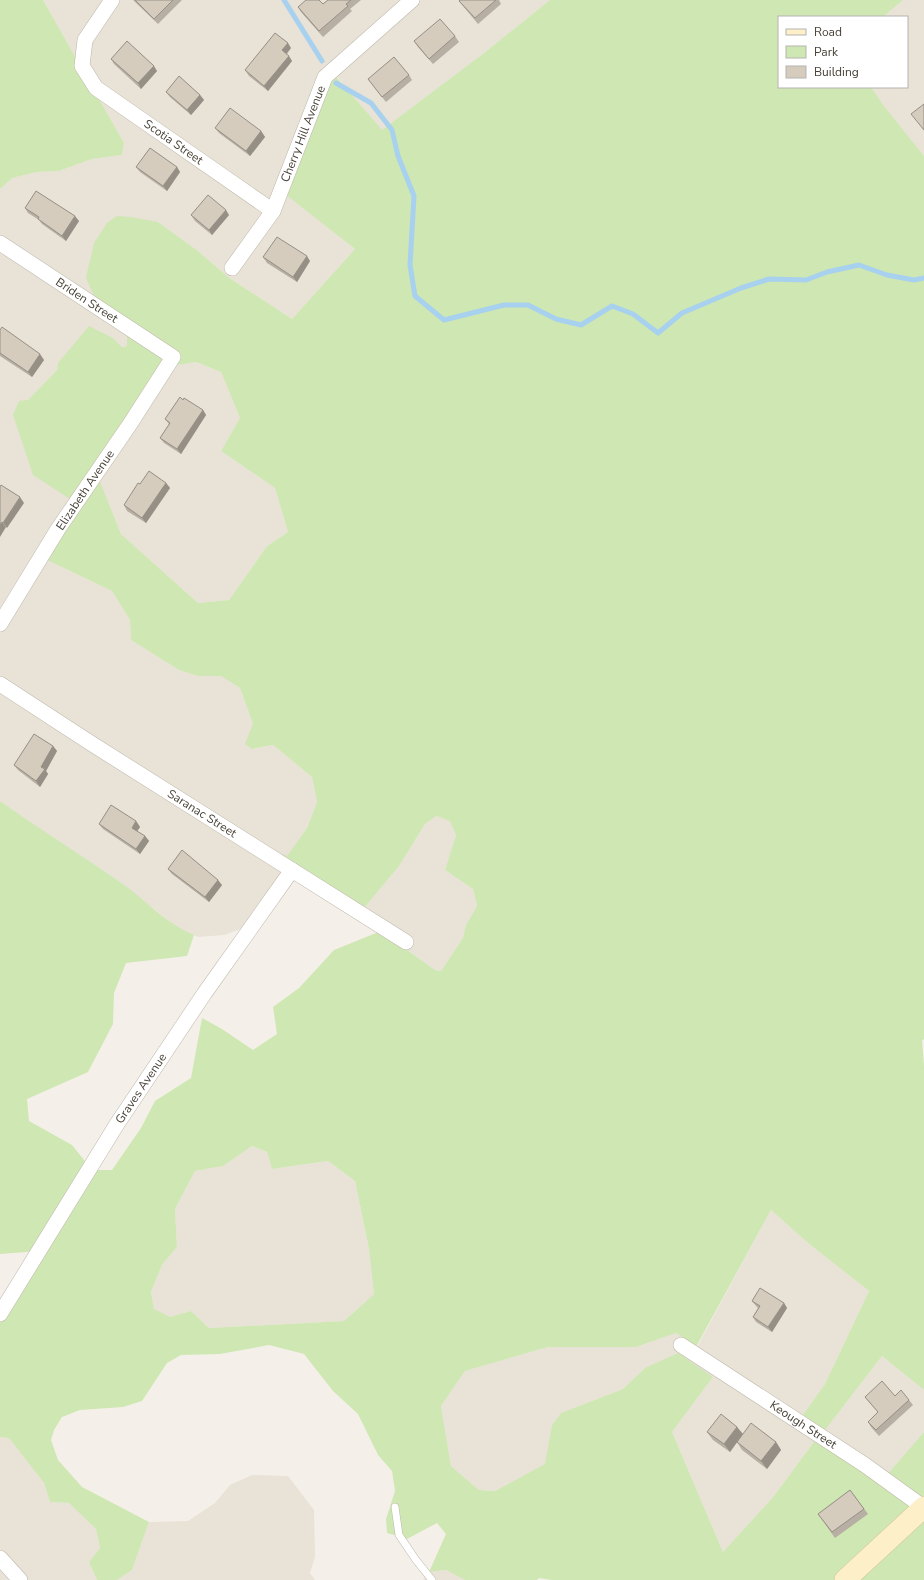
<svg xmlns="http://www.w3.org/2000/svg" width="924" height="1580" viewBox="0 0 924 1580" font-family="'Nunito Sans',sans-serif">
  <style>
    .residential { fill: #e8e2d7 }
    .green { fill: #cfe7b3; fill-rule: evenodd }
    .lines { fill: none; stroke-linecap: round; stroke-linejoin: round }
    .stream { stroke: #a7d1ee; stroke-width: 5 }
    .lane-casing { stroke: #bfb8ab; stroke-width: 8 }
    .street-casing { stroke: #bfb8ab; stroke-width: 16 }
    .secondary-casing { stroke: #d2c499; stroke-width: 22 }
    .lane { stroke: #fff; stroke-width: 7 }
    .street { stroke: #fff; stroke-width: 15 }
    .secondary { stroke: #fdf0c9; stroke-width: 21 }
    .wall { fill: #b7afa3 }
    .shaded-wall { fill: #958f85 }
    .building { fill: #d5ccbe; stroke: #958f85 }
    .labels { text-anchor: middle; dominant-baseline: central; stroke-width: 3; stroke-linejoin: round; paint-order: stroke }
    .street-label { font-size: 12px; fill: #474137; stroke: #fff }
  </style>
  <rect width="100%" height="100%" fill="#f4f0e9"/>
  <g class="residential">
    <path d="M43,0H550L484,53L381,131L333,72L286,194L355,249L292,319L228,277L198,251L158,222L122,323L127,337V346L122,347L113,338L59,363L57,370L28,400L73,501L43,558L112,591L130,620L131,640L179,670L198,676H221L240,688L253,724V749L273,745L312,777L317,802L307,828L287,857L293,871L251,925L224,935L198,937L178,928L120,882L34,825L0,801V189L12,178L37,172L59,171L92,159L122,155L124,143Z"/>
    <path d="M903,0H924V156L884,106L871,87H907V17H883Z"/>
    <path d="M196,362L221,372L240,418L221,451L275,488L288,532L267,546L229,600L198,603L121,534L95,472L166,367Z"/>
    <path d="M435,816L450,820L456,835L445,870L473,889L477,906L466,925L463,938L441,971L435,970L359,914L399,866L425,824Z"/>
    <path d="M252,1146L267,1152L272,1169L328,1161L355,1181L369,1249L374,1294L344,1321L209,1328L191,1311L170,1317L154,1310L151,1292L162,1265L177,1247L175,1209L195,1171L223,1166Z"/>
    <path d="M771,1210L808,1243L869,1291L825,1384L800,1419L819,1435L774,1496L723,1552L672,1432L713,1377L645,1368L623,1389L561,1413L552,1425L546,1464L495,1491L479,1490L451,1466L441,1406L465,1371L548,1347H636L676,1333L697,1347Z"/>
    <path d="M882,1356L924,1390V1432L884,1478L822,1434Z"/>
    <path d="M0,1437L9,1438L44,1483L50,1502L69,1503L96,1529L100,1548L89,1562L97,1580H0Z"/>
    <path d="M252,1475L288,1476L314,1510L315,1557L310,1573L315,1580H117L132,1570L149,1522L188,1521L215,1503L230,1485Z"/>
    <path d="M446,1570L465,1580H423L429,1572Z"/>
  </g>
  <g class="green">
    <path d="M0,0H43L124,143L122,155L92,159L59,171L37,172L12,178L0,189Z"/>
    <path d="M550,0H903L883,17H779V87H871L884,106L924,156V1039L922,1041L924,1066V1390L882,1356L822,1434L884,1478L924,1432V1580H551L539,1578L537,1580H465L446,1570L429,1572L446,1534L437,1523L407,1539L387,1533L386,1519L395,1491L392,1471L378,1455L358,1414L333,1391L304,1354L269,1345L220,1354L181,1355L167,1363L142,1401L123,1407L80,1410L62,1417L54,1430L51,1440L58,1460L82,1487L149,1522L132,1570L117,1580H97L89,1562L100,1548L96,1529L69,1503L50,1502L44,1483L9,1438L0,1437V1316L41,1251L0,1254V801C39,829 80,854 120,882C145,899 165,923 194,935L187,956L126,963L114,993L113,1024L88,1072L27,1099L29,1121L72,1145L92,1170H112L141,1128L155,1101L191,1078L202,1018L222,1029L253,1050L277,1034L273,1007L299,988L334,950L381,931L435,970L441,971L463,938L466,925L477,906L473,889L445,870L456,835L450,821L436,816L425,824L399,866L364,908L277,861L283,854L287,856L307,828L317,802L312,777L273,745L252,749L245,744L253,724L240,688L221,676H198L179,670L131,640L130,620L112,591L43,558L73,501L33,475L13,415L19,401L28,400L57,370L58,363L89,326L113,338L122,347L127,346V337L122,323L96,300L86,278L94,243L107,223L117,216L130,217L158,222L198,251L228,277L292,319L355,249L285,194L332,72L382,130L484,53ZM196,362L221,372L240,418L221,451L275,488L288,532L267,546L229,600L198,603L121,534L96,472L166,367ZM252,1146L267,1152L272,1169L328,1161L355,1181L369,1249L374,1294L344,1321L209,1328L191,1311L170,1317L154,1309L151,1292L162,1265L177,1247L175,1209L195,1171L223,1166ZM771,1210L808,1243L869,1291L825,1384L800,1419L819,1435L774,1496L723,1552L672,1432L713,1377L678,1353L645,1368L623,1389L561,1413L552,1425L545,1464L495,1491L479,1490L451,1466L441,1406L465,1371L548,1347H636L676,1333L696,1347Z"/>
  </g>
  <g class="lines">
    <g class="stream">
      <path d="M284,0L322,61"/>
      <path d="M336,83L371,103L392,130L398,156L414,196L410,265L415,296L444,320L504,305H528L556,319L581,325L612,306L633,314L658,333L682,313L741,288L769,279L806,280L827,272L859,265L887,275L914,280L924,278"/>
    </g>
    <g class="lane-casing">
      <path id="lane" d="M395,1507L399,1535L416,1560L432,1580"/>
    </g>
    <g class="street-casing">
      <g id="street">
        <path id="s1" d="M112,0L85,40L82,66L96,88L273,211"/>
        <path id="s2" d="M0,243L173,357L130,424L58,529L0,624"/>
        <path id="s3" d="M232,268L273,211L325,77L412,0"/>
        <path id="s4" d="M0,684L89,742L406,942"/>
        <path id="s5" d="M0,1314L117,1124L204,994L292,870"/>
        <path id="s6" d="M681,1345L865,1465L923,1507"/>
        <path d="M0,1558L20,1580"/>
      </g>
    </g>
    <g class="secondary-casing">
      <path id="secondary" d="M845,1580L924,1507"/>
    </g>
    <use href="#lane" class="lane"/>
    <use href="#street" class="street"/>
    <use href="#secondary" class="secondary"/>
  </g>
  <g class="wall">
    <path d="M133,0H182L158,24Z"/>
    <path d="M328,0H361L350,9L352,11L323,37L301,12L298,7L323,4Z"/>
    <path d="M460,0H499L501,4L478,24L463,6L459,1Z"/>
    <path d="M455,36L459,42L433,64L418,47L414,41Z"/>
    <path d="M291,48L287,54L292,61L268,91L249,76L245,70Z"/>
    <path d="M111,59L157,71L141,89L114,64Z"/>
    <path d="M409,75L412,80L386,102L368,79Z"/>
    <path d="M166,92L200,95L204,100L191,115L170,97Z"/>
    <path d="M215,128L261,131L265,137L250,156L219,133Z"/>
    <path d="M136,167H177L180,172L167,191L140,172Z"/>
    <path d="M25,208L79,221L66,241L42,224L39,220L28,213Z"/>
    <path d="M191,215H229L212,235L195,221Z"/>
    <path d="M263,257L310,261L297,282L267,263Z"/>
    <path d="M0,330L44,360L32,377L0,356Z"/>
    <path d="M203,410L206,415L181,454L164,443L160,438L169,424L165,419Z"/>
    <path d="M166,483L170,488L146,523L127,511L124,505L140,484Z"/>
    <path d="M53,746L57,751L46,771L48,774L40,787L18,770L14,765Z"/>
    <path d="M136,821L140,827L137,831L145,836L149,841L140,854L103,829L99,824Z"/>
    <path d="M168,869L222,885L209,902L172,874Z"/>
    <path d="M752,1301L784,1303L787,1308L772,1332L756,1322L753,1317L758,1308L756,1306Z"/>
    <path d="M895,1396L909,1400L913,1405L879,1436L871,1427L868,1422L878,1412L869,1402L865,1397Z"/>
    <path d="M737,1427L742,1434L776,1442L781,1450L767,1469L742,1450L737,1442L730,1452L713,1440L707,1432Z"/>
    <path d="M850,1490L868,1514L835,1538L818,1514Z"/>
  </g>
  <g class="shaded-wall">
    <path d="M288,43L291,48L285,55L282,50Z"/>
    <path d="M289,56L292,61L268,91L264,86Z"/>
    <path d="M154,66L157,71L141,89L138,83Z"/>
    <path d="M200,95L204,100L191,115L187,110Z"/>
    <path d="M261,131L265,137L250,156L246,151Z"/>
    <path d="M177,167L180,172L167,191L163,186Z"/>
    <path d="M226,210L229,215L212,235L209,230Z"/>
    <path d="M75,216L79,221L66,241L62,236Z"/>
    <path d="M307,256L310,261L297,282L293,277Z"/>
    <path d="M40,354L44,360L32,377L28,372Z"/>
    <path d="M203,410L206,415L181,454L177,449Z"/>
    <path d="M166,483L170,488L146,523L142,518Z"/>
    <path d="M20,497L24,503L7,528L3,523Z"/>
    <path d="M2,522L6,527L0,537V525Z"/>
    <path d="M53,746L57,751L46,771L48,774L40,787L36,781L41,767Z"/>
    <path d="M136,821L140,827L136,833L132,828Z"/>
    <path d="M145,836L149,841L140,854L136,849Z"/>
    <path d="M218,880L222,885L209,902L205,897Z"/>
    <path d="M784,1303L787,1308L772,1332L768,1327Z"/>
    <path d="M737,1427L743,1434L730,1452L724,1444Z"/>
    <path d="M776,1442L781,1450L767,1469L761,1461Z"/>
  </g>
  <g class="building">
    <path d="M135,0H173L154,19Z"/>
    <path d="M306,0H319L323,4L328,0H351L346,4L348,6L319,31L298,7Z"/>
    <path d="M460,0H496L475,18L459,1Z"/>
    <path d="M440,19L455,36L429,59L414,41Z"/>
    <path d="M275,33L288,43L282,50L289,56L264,86L245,70Z"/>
    <path d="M127,41L154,66L138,83L111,59Z"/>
    <path d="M394,57L409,75L382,97L368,79Z"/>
    <path d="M179,76L200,95L187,110L166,92Z"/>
    <path d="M924,104V130L911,114Z"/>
    <path d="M230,108L261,131L246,151L215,128Z"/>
    <path d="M150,148L177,167L163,186L136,167Z"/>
    <path d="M36,191L75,216L62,236L38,219L39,217L25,208Z"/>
    <path d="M208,195L226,210L209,230L191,215Z"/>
    <path d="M277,237L307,256L293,277L263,257Z"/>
    <path d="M2,327L40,354L28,372L0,353V330Z"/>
    <path d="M180,397L183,400L184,398L203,410L177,449L160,438L170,423L165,419Z"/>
    <path d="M149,471L166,483L142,518L124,505L138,483L140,484Z"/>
    <path d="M1,485L20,497L3,523L2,522L0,525V487Z"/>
    <path d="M34,734L53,746L41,767L45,769L36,781L14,765Z"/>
    <path d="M111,805L136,821L132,828L145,836L136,849L99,824Z"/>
    <path d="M182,850L218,880L205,897L168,869Z"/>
    <path d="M760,1288L784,1303L768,1327L753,1317L760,1306L752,1301Z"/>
    <path d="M882,1381L895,1396L901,1390L909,1400L876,1430L868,1422L878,1412L865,1397Z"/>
    <path d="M721,1414L737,1427L724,1444L707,1432Z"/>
    <path d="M751,1423L776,1442L761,1461L737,1442Z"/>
    <path d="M850,1490L864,1509L832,1532L818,1514Z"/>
  </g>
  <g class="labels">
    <g class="street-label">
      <text stroke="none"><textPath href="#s3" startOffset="153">Cherry Hill Avenue</textPath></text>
      <text stroke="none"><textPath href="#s1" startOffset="195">Scotia Street</textPath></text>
      <text stroke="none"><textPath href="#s2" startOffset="104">Briden Street</textPath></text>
      <text transform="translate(85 490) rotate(-56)">Elizabeth Avenue</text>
      <text stroke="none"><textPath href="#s4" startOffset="240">Saranac Street</textPath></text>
      <text stroke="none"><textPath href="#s5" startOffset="266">Graves Avenue</textPath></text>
      <text stroke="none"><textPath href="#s6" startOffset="146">Keough Street</textPath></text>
    </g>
  </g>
  <rect x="778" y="16" width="130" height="72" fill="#ffffff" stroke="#b5b3af"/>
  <rect x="786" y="29" width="20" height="6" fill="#fdf0c9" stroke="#b5b3af"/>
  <text x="814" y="36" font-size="12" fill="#474137">Road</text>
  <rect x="786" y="46" width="20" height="12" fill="#cfe7b3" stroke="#b5b3af"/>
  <text x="814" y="56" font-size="12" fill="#474137">Park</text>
  <rect x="786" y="66" width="20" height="12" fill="#d5ccbe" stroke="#b5b3af"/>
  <text x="814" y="76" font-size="12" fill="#474137">Building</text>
</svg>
